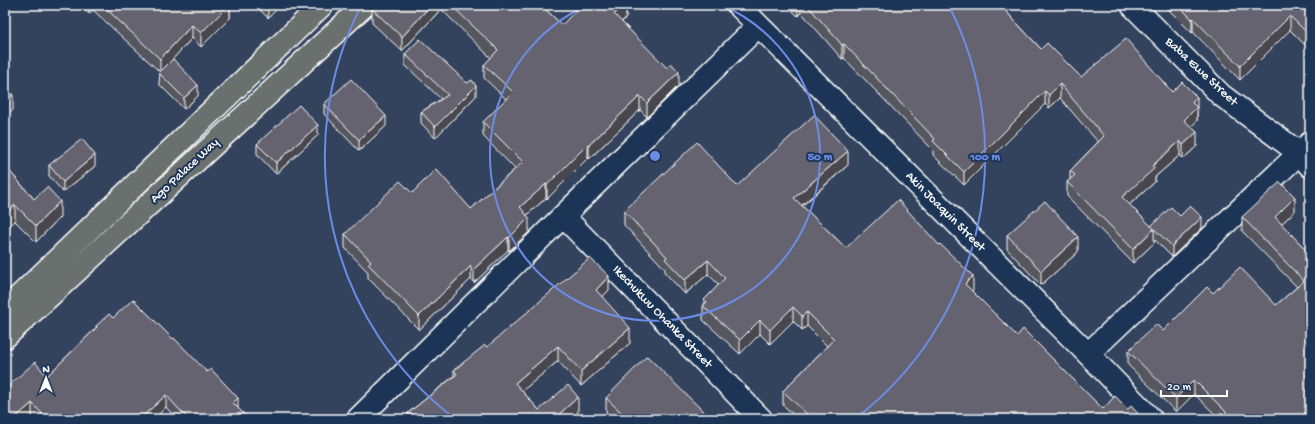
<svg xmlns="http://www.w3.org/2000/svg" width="1315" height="424" viewBox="0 0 1315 424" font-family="'Gochi Hand',sans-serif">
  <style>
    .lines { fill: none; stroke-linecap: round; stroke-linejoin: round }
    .minor-casing { stroke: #fff; stroke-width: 25 }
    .major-casing { stroke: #fff; stroke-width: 25 }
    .minor { stroke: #1d3557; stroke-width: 22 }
    .major { stroke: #6b706d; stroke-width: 22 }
    .wall { fill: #57565f; stroke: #fff }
    .shaded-wall { fill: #47464e; stroke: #fff }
    .building { fill: #65646f; stroke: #fff }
    .ring { fill: none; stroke: #6c8ce6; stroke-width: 2 }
    .labels { text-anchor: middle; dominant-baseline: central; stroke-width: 4; stroke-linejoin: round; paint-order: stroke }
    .street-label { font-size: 13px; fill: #fff; stroke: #1d3557 }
    .centre { fill: #6c8ce6; stroke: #1d3557; stroke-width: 2 }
    .ring-label { font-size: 12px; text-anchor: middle; font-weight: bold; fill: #6c8ce6; stroke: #1d3557; stroke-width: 4; stroke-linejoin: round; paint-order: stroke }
  </style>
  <rect width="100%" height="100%" fill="#33435e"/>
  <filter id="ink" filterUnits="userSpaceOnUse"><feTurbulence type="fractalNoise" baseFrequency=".025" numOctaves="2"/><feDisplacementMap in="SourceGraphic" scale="8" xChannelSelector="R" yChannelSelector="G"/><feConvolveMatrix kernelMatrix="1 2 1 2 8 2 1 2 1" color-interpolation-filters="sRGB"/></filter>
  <g filter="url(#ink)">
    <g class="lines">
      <g class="minor-casing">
        <g id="minor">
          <path d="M738,5L1088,354L1151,419"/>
          <path d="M1132,5L1221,95L1299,153L1310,166"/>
          <path d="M563,216L761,419"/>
          <path d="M1088,354L1310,143"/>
          <path d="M358,419L563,216L758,26"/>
        </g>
      </g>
      <g class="major-casing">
        <g id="major">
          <path d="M5,310L322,5"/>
          <path d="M5,337L365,5"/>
        </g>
      </g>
      <use href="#minor" class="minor"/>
      <use href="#major" class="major"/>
    </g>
    <g class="wall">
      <path d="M80,5H230V18L201,47L192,38L167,65L198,96L184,109L159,84L160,72L93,10L89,14Z"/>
      <path d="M255,5H281L268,18Z"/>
      <path d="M377,5H541L562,25L581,10L626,5V18L622,22L679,85L647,117L640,110L589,159L588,158L547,199L546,198L527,215L529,232L509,251L508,250L474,283L471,279L419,330L368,278V272L345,248V234L412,193L471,209L515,169L483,136V122L506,99L484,78V65L491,58L441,9L402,51L372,23V9Z"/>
      <path d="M786,5H1000L1041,49L1081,77L1172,92L1197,111V121L1191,126L1197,146L1183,159L1180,155L1155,177V182L1129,205L1151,227L1180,216L1202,228L1172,257L1154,239V243L1133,263L1067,196V182L1070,179V171L1098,142L1060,98L1049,108L1045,104L964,185L933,155V150L844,58L842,59L801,12L798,16Z"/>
      <path d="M1164,5H1310V50L1290,30L1240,80L1193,32L1192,33Z"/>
      <path d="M405,54L476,96L435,138L421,123V112L441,99L405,65Z"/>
      <path d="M324,104L386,126L359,151L324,114Z"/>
      <path d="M318,135L276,174L257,154V144Z"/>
      <path d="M49,165L95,166L63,192L49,176Z"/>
      <path d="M848,165L802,206L846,248L973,290L972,291L1017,336L1103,409H1128L1143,419H798L783,405V391L827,346L807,326L802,330L793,321L770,344L760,334L740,354L703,320V306L704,305V300L719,285L708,274L685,294L665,273V269L624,225V211L737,186Z"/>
      <path d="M5,166L34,199L60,217L36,242L15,221L5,230Z"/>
      <path d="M1295,211L1281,224L1310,254V419H1220L1194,394L1176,412L1128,365V351L1163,331L1213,293L1276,305L1297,287L1242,231V217Z"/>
      <path d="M1007,235L1078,252L1041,285L1007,249Z"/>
      <path d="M609,290L602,297L630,343L581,386L558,361L522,391L539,410L578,412L570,419H408V413L454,376V370L487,347Z"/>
      <path d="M113,318L238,408L249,419H176L166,407L154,419H35L32,416L5,419L47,376L96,328V326Z"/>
      <path d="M606,398L711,419H613L606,412Z"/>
    </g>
    <g class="shaded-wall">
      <path d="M89,5H93V10L89,14Z"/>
      <path d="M229,5H230V18L201,47V33Z"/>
      <path d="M270,5H281L268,18V7Z"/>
      <path d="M431,5H441V9L402,51V37Z"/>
      <path d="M625,5H626V18L614,28V14Z"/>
      <path d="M798,5H801V12L798,16Z"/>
      <path d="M1290,16V30L1240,80V66Z"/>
      <path d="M1193,18V32L1192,33V19Z"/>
      <path d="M192,25V38L160,73V59Z"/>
      <path d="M844,44V58L842,59V45Z"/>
      <path d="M679,72V85L647,117V103Z"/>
      <path d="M1060,84V98L1049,108V95Z"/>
      <path d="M198,85V96L184,109V98Z"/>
      <path d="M476,86V96L435,138V127Z"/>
      <path d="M1045,91V104L964,185V172Z"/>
      <path d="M13,95V110L5,116V101Z"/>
      <path d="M640,96V110L589,159V145Z"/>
      <path d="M1197,97V121L1184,133V120L1192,103Z"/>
      <path d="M386,116V126L359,151V140Z"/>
      <path d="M318,125V135L276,174V163Z"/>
      <path d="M1197,132V146L1183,159V145Z"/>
      <path d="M1180,141V155L1155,177V182L1122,211V197L1152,166Z"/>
      <path d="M588,144V158L547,199V185Z"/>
      <path d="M848,151V165L794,212V198Z"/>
      <path d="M95,155V166L63,192V182Z"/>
      <path d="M546,184V198L520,221V207Z"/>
      <path d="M1295,197V211L1275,230V217Z"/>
      <path d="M60,201V217L36,242V226Z"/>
      <path d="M15,205V221L5,230V214Z"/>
      <path d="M1202,217V228L1172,257V246Z"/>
      <path d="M529,218V232L509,251V238Z"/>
      <path d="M1154,229V243L1133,263V249Z"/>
      <path d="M508,237V250L474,283V269Z"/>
      <path d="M1078,237V252L1041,285V271Z"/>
      <path d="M708,260V274L685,294V280Z"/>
      <path d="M471,266V279L419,330V316Z"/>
      <path d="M609,276V290L596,304V290Z"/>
      <path d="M973,276V290L965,298V284Z"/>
      <path d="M793,307V321L770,344V330Z"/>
      <path d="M807,312V326L802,330V316Z"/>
      <path d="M760,320V334L740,354V340Z"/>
      <path d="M630,328V343L581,386V371Z"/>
      <path d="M558,346V361L515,397V383Z"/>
      <path d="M1194,380V394L1176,412V398Z"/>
      <path d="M166,395V407L154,419H140Z"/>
      <path d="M578,397V412L570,419H554Z"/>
      <path d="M238,398V411L233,403Z"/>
      <path d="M32,403V416L28,419H14Z"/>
    </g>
    <g class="building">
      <path d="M102,5H229L201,33L192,25L160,59Z"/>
      <path d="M266,5H270L268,7Z"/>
      <path d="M377,5H431L402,37L372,9Z"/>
      <path d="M451,5H541L562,25L579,7L581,10L585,5H625L614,14L667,68L671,63L679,72L647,103L640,96L589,145L588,144L547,185L546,184L520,207L529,218L509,238L508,237L474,269L471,266L419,316L368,264L371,261L345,234L400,181L412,193L436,169L471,209L523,162L483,122L513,92L484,65L498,50Z"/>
      <path d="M807,5H1000L1041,49L1047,43L1081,77L1126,39L1172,92L1182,82L1197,97L1192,103L1197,107L1184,120L1197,132L1183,145L1180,141L1152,166L1155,168L1122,197L1154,229L1133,249L1067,182L1075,175L1070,171L1104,136L1060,84L1049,95L1045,91L964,172L933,141L935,139L844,44L842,45Z"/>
      <path d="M1178,5H1310V36L1290,16L1240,66L1193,18L1192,19Z"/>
      <path d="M420,39L467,83L472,80L476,86L435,127L421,112L448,95L405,54Z"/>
      <path d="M173,59L198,85L184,98L159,73Z"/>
      <path d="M351,79L386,116L359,140L324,104Z"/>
      <path d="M5,86L13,95L5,101Z"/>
      <path d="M299,105L318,125L276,163L257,144Z"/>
      <path d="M814,115L848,151L794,198L846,248L898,200L939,245L940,244L973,276L965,284L1017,336L1023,329L1103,409L1115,396L1128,409L1131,406L1143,419H812L783,391L834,339L807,312L802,316L793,307L770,330L760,320L740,340L703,306L707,302L704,300L725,278L708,260L685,280L665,259L667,257L624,211L697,142L737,186Z"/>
      <path d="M82,139L95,155L63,182L49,165Z"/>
      <path d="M5,166L34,199L47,187L60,201L36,226L15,205L5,214Z"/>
      <path d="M1280,182L1295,197L1275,217L1310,254V419H1233L1194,380L1176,398L1128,351L1156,324L1163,331L1207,287L1213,293L1240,267L1276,305L1304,281L1242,217Z"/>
      <path d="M1045,201L1078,237L1041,271L1007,235Z"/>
      <path d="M1190,206L1202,217L1172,246L1151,226L1171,207L1180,216Z"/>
      <path d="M590,258L609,276L596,290L630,328L581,371L558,346L515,383L539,410L568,385L578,397L554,419H412L408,413L457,374L454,370L485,345L487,347Z"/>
      <path d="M133,299L173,339L174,338L207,372L211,369L238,398L233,403L249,419H188L166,395L140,419H47L32,403L14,419H5V389L35,362L47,376L97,327L96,326L109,314L113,318Z"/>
      <path d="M647,356L711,419H628L606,398Z"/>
    </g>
  </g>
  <g class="ring">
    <path d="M722 5A165 165 0 1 1 588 5"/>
    <path d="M454 418A330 330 0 0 1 361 6M949 6A330 330 0 0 1 856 418"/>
  </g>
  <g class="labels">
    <g class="street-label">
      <text transform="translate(1201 72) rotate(43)">Baba Ewe Street</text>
      <text transform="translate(185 171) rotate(-43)">Ago Palace Way</text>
      <text transform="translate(945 212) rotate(45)">Akin Joaquin Street</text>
      <text transform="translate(662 317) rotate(46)">Ikechukwu Ohanka Street</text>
    </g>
  </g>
  <circle cx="655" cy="156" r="6" class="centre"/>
  <g class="ring-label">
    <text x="820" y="160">50 m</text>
    <text x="985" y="160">100 m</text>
  </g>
  <rect width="1315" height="424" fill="none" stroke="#1d3557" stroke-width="20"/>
  <rect x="10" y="10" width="1295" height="404" fill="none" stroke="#fff" stroke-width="1.5" filter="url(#ink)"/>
  <g transform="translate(46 378)" stroke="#1d3557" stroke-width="3" paint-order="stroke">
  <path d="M0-3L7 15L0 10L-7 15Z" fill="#ffffff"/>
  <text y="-6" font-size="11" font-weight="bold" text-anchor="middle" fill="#ffffff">N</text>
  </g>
  <path d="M1161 390v6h66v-6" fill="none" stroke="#ffffff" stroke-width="2"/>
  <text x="1167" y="390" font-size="12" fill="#ffffff" stroke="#1d3557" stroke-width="3" paint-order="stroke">20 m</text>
</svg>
